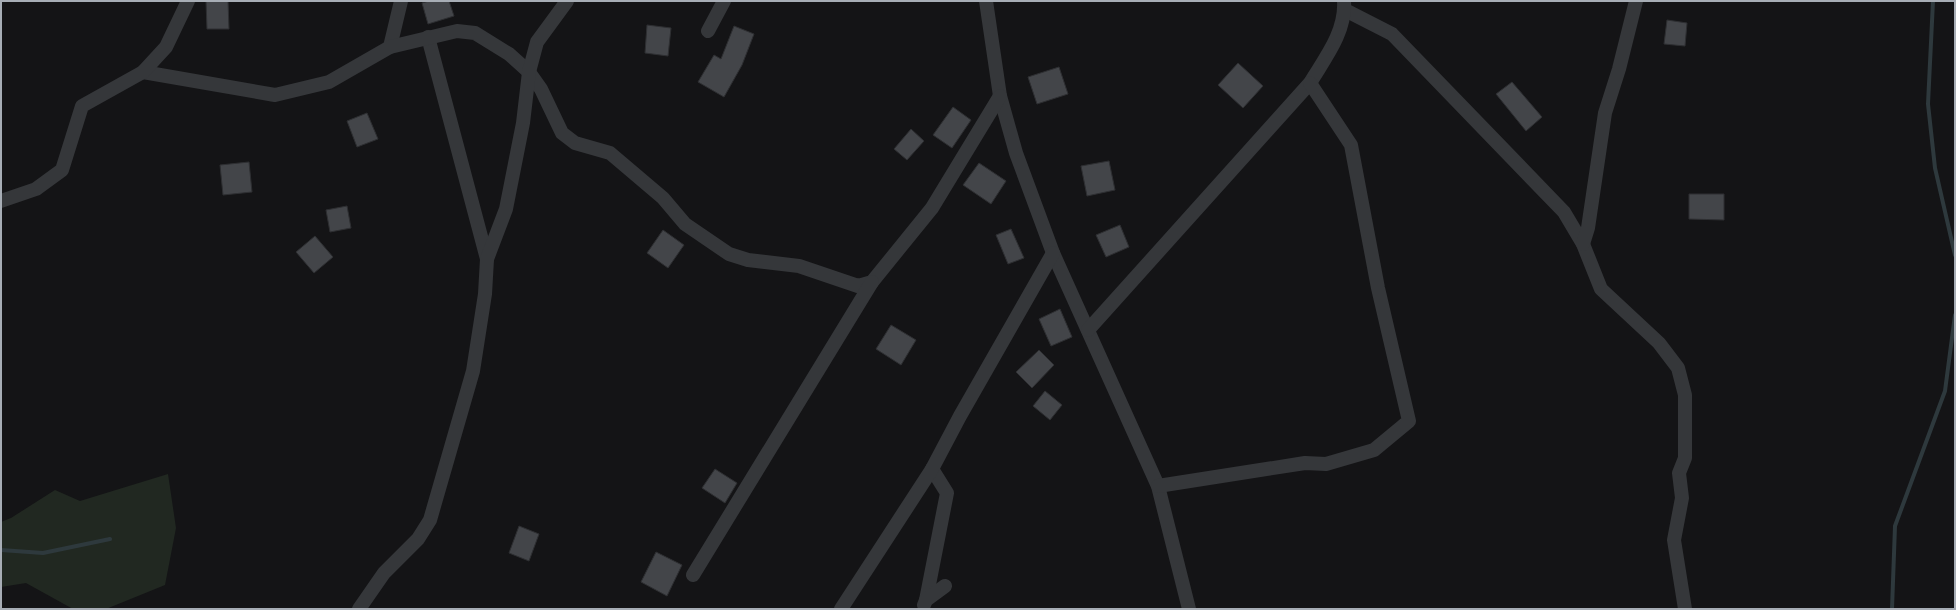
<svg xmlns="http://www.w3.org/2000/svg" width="1956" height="610" viewBox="0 0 1956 610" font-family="Jost,sans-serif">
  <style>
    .green { fill: #212821 }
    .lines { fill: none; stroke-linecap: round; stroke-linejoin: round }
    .stream { stroke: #2e393d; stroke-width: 4 }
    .building { fill: #434549; stroke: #2e2f32 }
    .minor { stroke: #35373a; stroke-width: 14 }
  </style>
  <rect width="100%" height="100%" fill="#141416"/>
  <path class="green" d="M168,474L176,528L165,585L106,609H73L26,583L1,587V522L11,518L55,490L80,501Z"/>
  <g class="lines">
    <g class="stream">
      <path d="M1933,1L1928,104L1935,168L1955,255"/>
      <path d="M1,550L43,553L110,539"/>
      <path d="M1892,609L1895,526L1945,391L1955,315"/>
    </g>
  </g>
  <g class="building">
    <path d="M206,1H228L229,29H207Z"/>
    <path d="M429,1H449L454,16L428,24L422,3Z"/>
    <path d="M1667,20L1687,23L1685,46L1664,44Z"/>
    <path d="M647,25L671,28L668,56L645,53Z"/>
    <path d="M734,26L754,34L742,65L724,97L698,82L714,55L721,59Z"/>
    <path d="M1238,63L1263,86L1243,108L1218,85Z"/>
    <path d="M1059,67L1068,94L1037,104L1028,77Z"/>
    <path d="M1512,82L1542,117L1526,131L1496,94Z"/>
    <path d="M953,107L971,120L952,148L933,135Z"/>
    <path d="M367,113L378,139L357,147L347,121Z"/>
    <path d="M911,129L924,141L907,160L894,149Z"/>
    <path d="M1109,161L1115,190L1087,196L1081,166Z"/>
    <path d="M249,162L252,192L223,195L220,165Z"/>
    <path d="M979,163L1006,181L991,204L963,185Z"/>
    <path d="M1689,194H1724V220L1689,219Z"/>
    <path d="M347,206L351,228L330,232L326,210Z"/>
    <path d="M1120,225L1129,247L1106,257L1096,235Z"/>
    <path d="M1011,229L1024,258L1008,264L996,235Z"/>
    <path d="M663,230L684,245L668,268L647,253Z"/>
    <path d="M315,236L333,257L314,273L296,252Z"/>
    <path d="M1060,309L1072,337L1051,346L1039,319Z"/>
    <path d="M891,325L916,340L901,365L876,349Z"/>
    <path d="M1039,350L1054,365L1032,388L1016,372Z"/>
    <path d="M1045,391L1062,405L1050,420L1033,406Z"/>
    <path d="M715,469L737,483L725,503L702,488Z"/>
    <path d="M519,526L539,534L529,561L509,553Z"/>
    <path d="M656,552L682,565L667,596L641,582Z"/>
  </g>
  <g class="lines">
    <g class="minor">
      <path d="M986,1L1000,96L1016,153L1053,253L1158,486L1189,609"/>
      <path d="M1345,10L1392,34L1564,212L1583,244L1601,289L1659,343L1678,368L1685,395V458L1679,473L1682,498L1674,540L1685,609"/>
      <path d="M708,31L724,1"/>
      <path d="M428,37L487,259"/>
      <path d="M390,47L401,1"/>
      <path d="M143,72L275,95L329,82L390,47L457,31L475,33L509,54L529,72L541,89L562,133L575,143L610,153L663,198L685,224L729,254L748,260L799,266L858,286L872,282L932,208L1000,96"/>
      <path d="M1,201L36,189L62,170L82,106L143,72L166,47L188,1"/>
      <path d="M1583,244L1588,228L1605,113L1619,69L1636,1"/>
      <path d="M1088,330L1310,83C1325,58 1346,32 1344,1"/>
      <path d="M1158,486L1305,463L1326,464L1374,450L1409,421L1378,288L1351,145L1310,83"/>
      <path d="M693,575L872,282"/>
      <path d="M926,600L947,493L932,469"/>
      <path d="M924,605L926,600L945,586"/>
      <path d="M359,609L384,573L418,539L430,520L473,371L485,294L487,259L506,209L523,123L529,72L537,42L567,1"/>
      <path d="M841,609L932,469L960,416L1053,253"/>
    </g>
  </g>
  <rect width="1956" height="610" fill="none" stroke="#a7adb5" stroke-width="4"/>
</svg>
